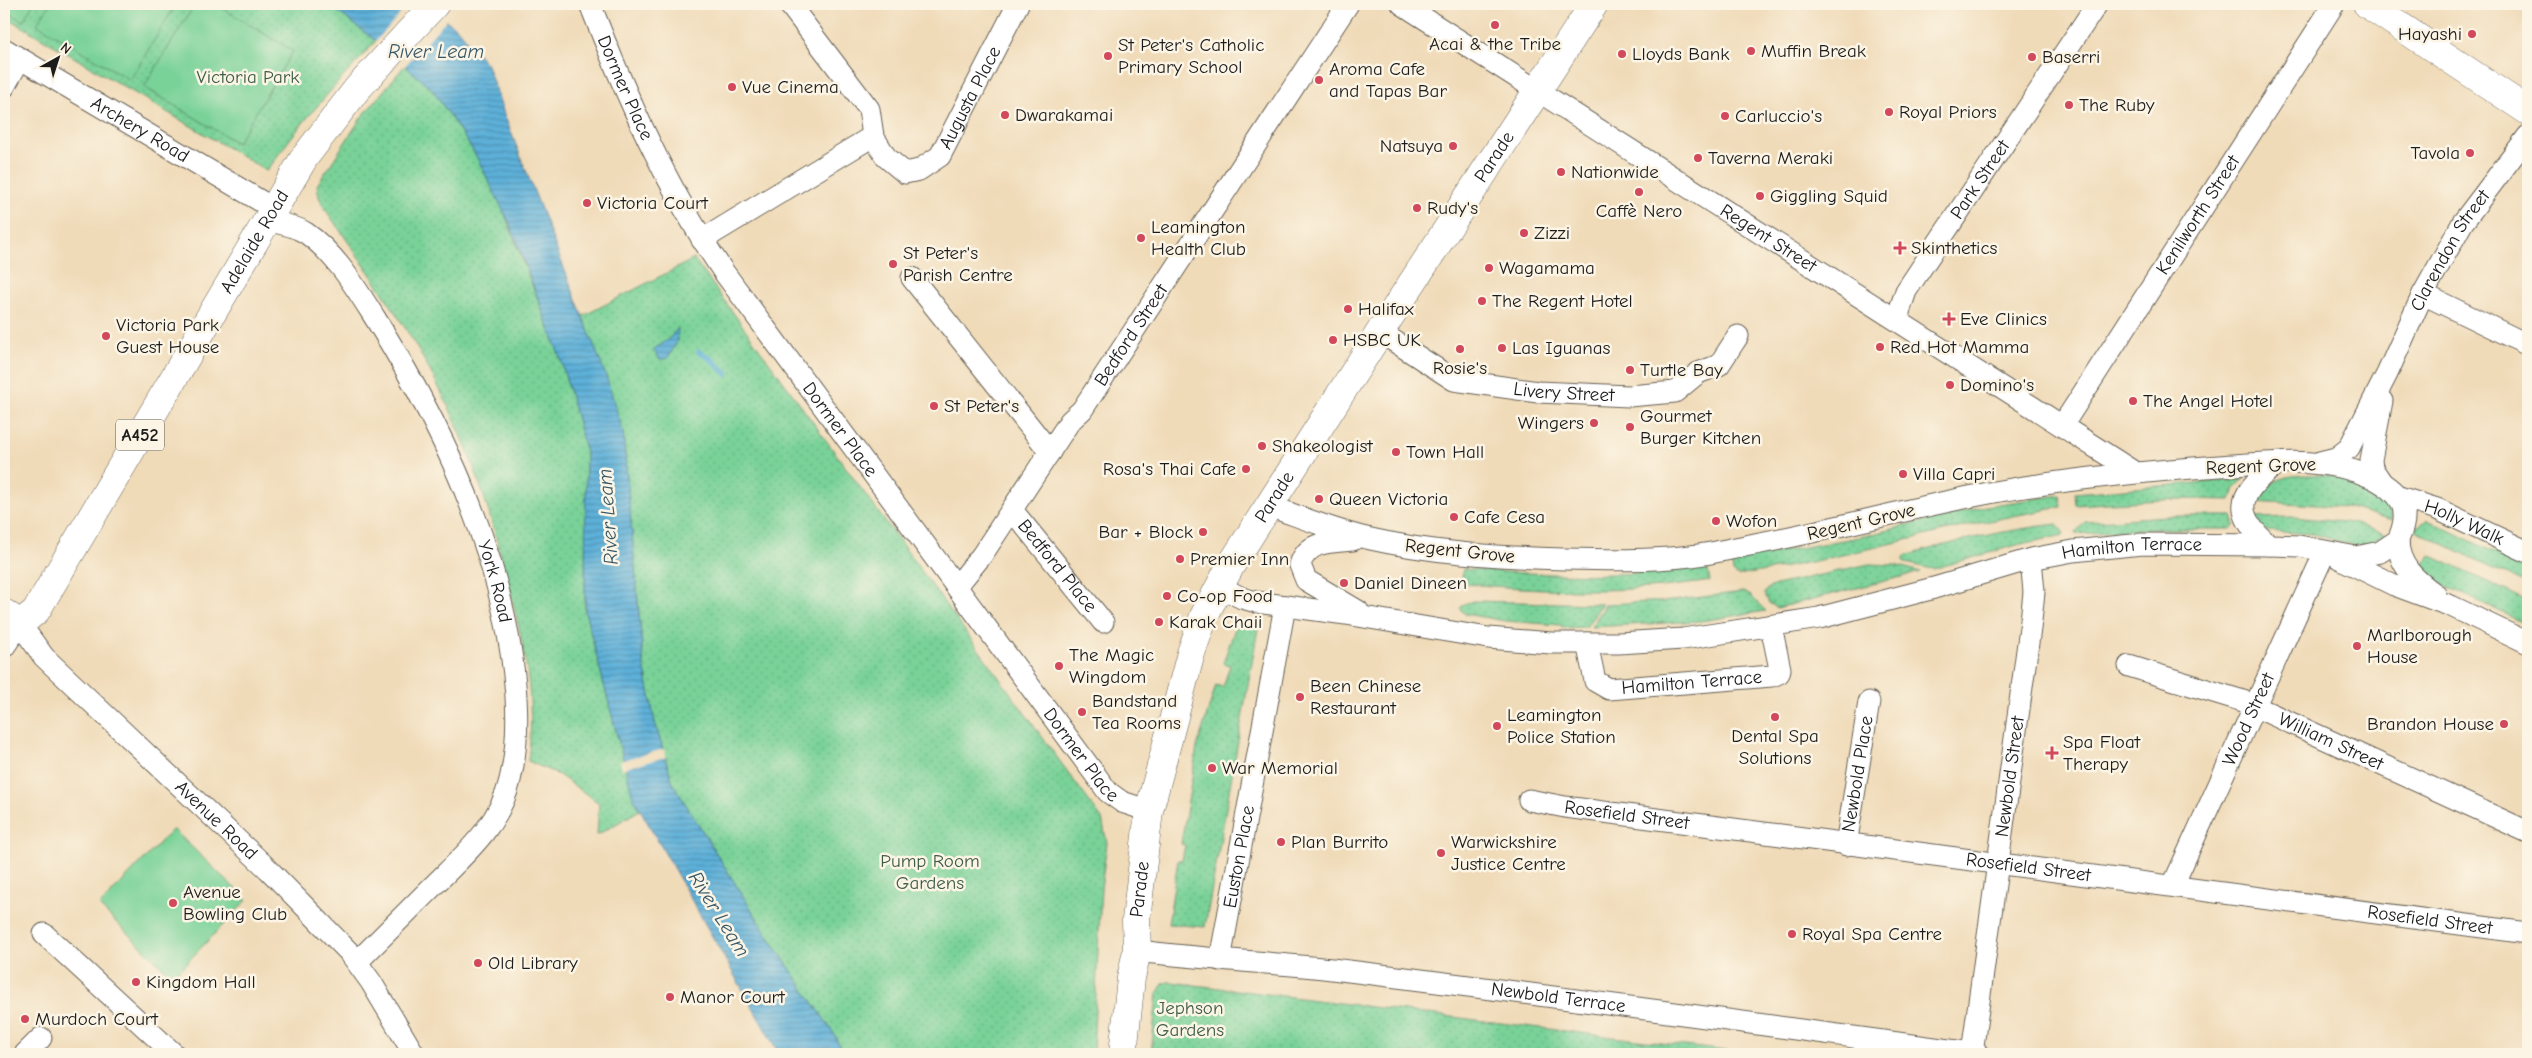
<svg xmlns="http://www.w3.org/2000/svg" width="2532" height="1058" viewBox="0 0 2532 1058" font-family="'Comic Neue',sans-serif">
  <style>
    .green { fill: url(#green-dots); stroke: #4a775a }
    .pitch { fill: #79d298; stroke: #4a775a }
    .water { fill: url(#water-rules); stroke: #3c667a }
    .pier { fill: #f0dbb9 }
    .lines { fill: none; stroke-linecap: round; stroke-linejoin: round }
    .stream { stroke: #5db0d9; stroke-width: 5.5 }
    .minor-casing { stroke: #665f53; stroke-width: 23 }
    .major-casing { stroke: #665f53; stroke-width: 29 }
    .highway-casing { stroke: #665f53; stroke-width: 29 }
    .minor { stroke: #fff; stroke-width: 21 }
    .major { stroke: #fff; stroke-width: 28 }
    .highway { stroke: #fff; stroke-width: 28 }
    .poi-dot { fill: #d1495b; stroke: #fcf5e5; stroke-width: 2 }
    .labels { text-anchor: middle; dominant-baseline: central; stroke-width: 5; stroke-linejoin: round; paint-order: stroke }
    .shield { fill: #fcf5e5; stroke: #5f5d58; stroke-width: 1 }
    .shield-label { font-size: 18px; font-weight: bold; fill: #1c1c1c }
    .poi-label { font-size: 19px; fill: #1c1c1c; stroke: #fcf5e5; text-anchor: start }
    .park-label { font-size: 19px; fill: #3d5c47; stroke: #fcf5e5 }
    .street-label { font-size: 19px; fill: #1c1c1c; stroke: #fcf5e5 }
    .water-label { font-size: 20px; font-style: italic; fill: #365768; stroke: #fcf5e5 }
  </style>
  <defs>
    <pattern id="green-dots" width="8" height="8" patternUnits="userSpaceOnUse" patternTransform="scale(1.25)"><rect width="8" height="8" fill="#79d298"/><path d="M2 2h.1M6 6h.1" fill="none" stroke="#68b482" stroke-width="1.8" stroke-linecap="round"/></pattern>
    <pattern id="water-rules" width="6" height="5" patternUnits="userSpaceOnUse" patternTransform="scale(1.25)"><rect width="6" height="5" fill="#5db0d9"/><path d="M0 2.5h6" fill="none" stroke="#4c8eaf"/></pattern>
  </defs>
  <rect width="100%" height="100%" fill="#fcf5e5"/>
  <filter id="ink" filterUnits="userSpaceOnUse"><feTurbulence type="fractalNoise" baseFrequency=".02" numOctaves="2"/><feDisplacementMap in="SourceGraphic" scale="10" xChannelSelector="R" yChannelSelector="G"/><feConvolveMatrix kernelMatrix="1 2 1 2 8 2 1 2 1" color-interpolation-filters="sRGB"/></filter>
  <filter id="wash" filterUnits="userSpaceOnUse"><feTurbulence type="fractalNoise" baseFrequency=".0096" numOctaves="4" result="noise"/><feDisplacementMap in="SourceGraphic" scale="20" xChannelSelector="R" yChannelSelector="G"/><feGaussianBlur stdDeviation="1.12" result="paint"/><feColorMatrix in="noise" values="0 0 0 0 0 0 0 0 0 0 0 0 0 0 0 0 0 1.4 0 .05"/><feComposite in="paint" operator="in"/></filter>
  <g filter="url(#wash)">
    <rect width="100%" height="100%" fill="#f0dbb9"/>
    <g class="green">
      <path d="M4,4H328L376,41C338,83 299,123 267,171L4,16Z"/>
      <path d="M405,65L432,89L474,152L497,194L560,357L586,452L585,611L633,797L640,810L597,835L599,803L559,775L528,761C536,697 524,644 508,583C496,536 483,487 464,442C430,358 377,283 325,209L319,197L317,185L361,118Z"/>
      <path d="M694,259L1102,819L1107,843L1101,889L1093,1054H843L833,1032L768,936L673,784L655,723L643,659L623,431L583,316Z"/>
      <path d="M2323,475C2351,480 2389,485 2392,520L2346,507L2255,501C2275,474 2291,475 2323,475Z"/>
      <path d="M2244,479L2235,488L2231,500L2179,499L2076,505L2075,493Z"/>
      <path d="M2060,495L2062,507C1953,525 1847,558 1738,576L1733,572L1731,561L1864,536L1986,506Z"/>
      <path d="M2166,516H2232L2235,525L2231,529H2147L2077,534L2076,532L2085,522Z"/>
      <path d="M2295,517L2353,523L2385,534L2368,545L2355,546L2313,534L2266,531L2253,518Z"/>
      <path d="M2428,520L2528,569V585L2413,529Z"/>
      <path d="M2057,524L2062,529L2064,535L2017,545L1933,569L1905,563L1903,560L1905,556C1955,541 2005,530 2057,524Z"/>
      <path d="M2430,555L2528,601V625L2419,573Z"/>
      <path d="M1869,564L1895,565L1921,572L1777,608L1769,603L1764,594L1768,588L1776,585Z"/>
      <path d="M1707,565L1710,581C1630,594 1547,591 1467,584L1462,578L1463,569C1544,575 1626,579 1707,565Z"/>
      <path d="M1743,592L1751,596L1766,611L1701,621L1591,627L1606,604L1670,601Z"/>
      <path d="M1473,601L1602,604L1586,627L1562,628L1561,625L1505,621L1465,614L1460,608L1464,604Z"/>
      <path d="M1238,620L1259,623L1205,927L1168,924L1178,860H1182L1185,845L1181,844L1197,747L1216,685L1223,687L1230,665L1223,663Z"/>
      <path d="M1168,982H1171L1750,1054H1151L1157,993L1163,984Z"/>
    </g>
    <g class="pitch">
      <path d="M4,4H33L23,21L4,10Z"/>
      <path d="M50,4H176L130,80L37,24Z"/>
      <path d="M195,4H215L293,51L237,143L144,87Z"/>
      <path d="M173,829L247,900L173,977L99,906Z"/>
    </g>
    <g class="water">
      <path d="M328,4H423L458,29L487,65L504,114L606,376L623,431L643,659L655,723L673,784L768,936L833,1032L843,1054H779L633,797L585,611L586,452L560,357L510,224L474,152L432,89L376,41Z"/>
      <path d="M678,328L677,342L667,359H660L653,350L669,339Z"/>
    </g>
    <g class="pier">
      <path d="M409,4H428L448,18L404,67L375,42Z"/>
      <path d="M664,749L666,757L622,769L620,761Z"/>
    </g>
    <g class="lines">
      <path class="stream" d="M699,352L711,359L727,374"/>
    </g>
  </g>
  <g filter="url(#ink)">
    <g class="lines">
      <g class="minor-casing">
        <g id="minor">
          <path id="s1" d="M590,4C626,96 667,189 723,271L1108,792L1122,802L1149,811"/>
          <path id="s2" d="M789,4L869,109L873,136L886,157L905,173L919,170L940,156L1018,4"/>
          <path id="s3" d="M1402,4L2134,472"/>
          <path id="s4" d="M4,49L274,209"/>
          <path d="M4,87L20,59"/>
          <path id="s5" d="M268,221C281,223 295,226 306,233C336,254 356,288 375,318C431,408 481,510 504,614C515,668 523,726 510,780C500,825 464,855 433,886C408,911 383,936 358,961"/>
          <path d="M702,240L873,136"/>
          <path d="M912,278L1050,452"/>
          <path d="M2423,294L2528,345"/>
          <path id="s6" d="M1899,320V312L1906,291L2097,4"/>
          <path id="s7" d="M1380,332L1454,380L1538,392L1629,396L1675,392L1698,373L1719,365L1738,336"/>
          <path d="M2382,401L2371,460L2372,468L2382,483"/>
          <path id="s8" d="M2062,426L2334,4"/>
          <path id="s9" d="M2320,462L2336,458L2349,448L2387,374L2423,294L2463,222L2528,136"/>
          <path id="s10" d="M2399,497L2437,509L2528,552"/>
          <path id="s11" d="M1012,510L1103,622"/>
          <path d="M1353,540C1332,542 1307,540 1300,565L1306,580L1358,611"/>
          <path d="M2398,540C2398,566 2416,580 2435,594"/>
          <path d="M2269,545C2228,510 2241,491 2279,462"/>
          <path d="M2339,558L2394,585L2451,606L2528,643"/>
          <path id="s12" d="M957,586L982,555L1070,421L1082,410L1348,4"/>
          <path id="s13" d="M1218,586L1242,598L1256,602L1346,614L1488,638L1551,643H1619L1683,639L1819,618L1934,588L2031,559L2073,551L2142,544L2269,545L2299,546L2356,557L2380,552L2398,540C2412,509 2402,493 2373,478C2324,455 2271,463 2219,466C2137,472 2054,480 1974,496C1899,511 1825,531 1750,545C1730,549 1710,554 1691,556C1649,561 1606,560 1564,559C1498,557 1431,553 1366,538C1333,530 1301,517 1269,506"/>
          <path id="s14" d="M1587,643L1595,681L1609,689L1772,676L1779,673L1780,669L1771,626"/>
          <path id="s15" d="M4,647L20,624L44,657L268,869L350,953L371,982L414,1054"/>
          <path id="s16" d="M2129,666L2243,701L2528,832"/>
          <path id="s17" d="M1529,800L1565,807C1886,849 2207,890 2528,933"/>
          <path id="s18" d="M1846,845L1869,702"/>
          <path id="s19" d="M2173,885L2325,552"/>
          <path d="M44,934L174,1054"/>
          <path id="s20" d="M1137,951C1202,959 1267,962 1332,969C1548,995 1764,1025 1979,1054"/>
          <path id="s21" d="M1220,960L1285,606"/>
          <path id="s22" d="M1972,1053L2031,621L2034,592L2031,559"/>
          <path d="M25,1054L41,1038"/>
        </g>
      </g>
      <g class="major-casing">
        <g id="major">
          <path d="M2367,4L2528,111"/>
          <path id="s23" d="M1123,1054L1131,978L1137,951L1136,920L1149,811L1191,653L1204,616L1231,565L1380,332L1594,4"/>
        </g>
      </g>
      <g class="highway-casing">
        <g id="highway">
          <path id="s24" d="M4,613L20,624L36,611L304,158L357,89L435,4"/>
        </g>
      </g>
      <use href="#minor" class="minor"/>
      <use href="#major" class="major"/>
      <use href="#highway" class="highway"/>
    </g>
  </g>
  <g class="poi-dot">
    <circle cx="1495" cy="25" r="5"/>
    <circle cx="2472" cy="34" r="5"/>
    <circle cx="1751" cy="51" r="5"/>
    <circle cx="1622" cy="54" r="5"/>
    <circle cx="1108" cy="56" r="5"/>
    <circle cx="2032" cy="57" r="5"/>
    <circle cx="1319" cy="80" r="5"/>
    <circle cx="732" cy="87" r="5"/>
    <circle cx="2069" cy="105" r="5"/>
    <circle cx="1889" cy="112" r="5"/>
    <circle cx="1005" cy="115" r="5"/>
    <circle cx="1725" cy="116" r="5"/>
    <circle cx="1453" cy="146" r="5"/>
    <circle cx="2470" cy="153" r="5"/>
    <circle cx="1698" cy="158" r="5"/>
    <circle cx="1561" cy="172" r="5"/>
    <circle cx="1639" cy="192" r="5"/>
    <circle cx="1760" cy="196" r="5"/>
    <circle cx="587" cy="203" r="5"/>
    <circle cx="1417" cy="208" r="5"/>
    <circle cx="1524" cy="233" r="5"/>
    <circle cx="1141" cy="238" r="5"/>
    <path d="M1897.5 240.5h5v5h5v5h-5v5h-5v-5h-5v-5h5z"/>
    <circle cx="893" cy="264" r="5"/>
    <circle cx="1489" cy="268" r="5"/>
    <circle cx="1482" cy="301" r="5"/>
    <circle cx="1348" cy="309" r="5"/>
    <path d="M1946.5 311.5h5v5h5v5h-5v5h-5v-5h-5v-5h5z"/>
    <circle cx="106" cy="336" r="5"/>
    <circle cx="1333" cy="340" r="5"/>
    <circle cx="1880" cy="347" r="5"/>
    <circle cx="1502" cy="348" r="5"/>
    <circle cx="1460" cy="349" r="5"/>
    <circle cx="1630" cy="370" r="5"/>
    <circle cx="1950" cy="385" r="5"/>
    <circle cx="2133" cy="401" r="5"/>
    <circle cx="934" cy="406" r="5"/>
    <circle cx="1594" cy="423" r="5"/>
    <circle cx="1630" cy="427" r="5"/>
    <circle cx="1262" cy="446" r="5"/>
    <circle cx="1396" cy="452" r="5"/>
    <circle cx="1246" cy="469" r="5"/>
    <circle cx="1903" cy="474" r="5"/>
    <circle cx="1319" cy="499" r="5"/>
    <circle cx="1454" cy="517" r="5"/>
    <circle cx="1716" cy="521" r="5"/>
    <circle cx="1203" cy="532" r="5"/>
    <circle cx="1180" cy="559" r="5"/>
    <circle cx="1344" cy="583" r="5"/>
    <circle cx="1167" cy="596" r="5"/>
    <circle cx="1159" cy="622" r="5"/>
    <circle cx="2357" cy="646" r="5"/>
    <circle cx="1059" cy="666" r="5"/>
    <circle cx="1300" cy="697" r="5"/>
    <circle cx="1082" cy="712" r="5"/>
    <circle cx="1775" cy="717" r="5"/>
    <circle cx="2504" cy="724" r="5"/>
    <circle cx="1497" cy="726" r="5"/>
    <path d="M2049.5 745.5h5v5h5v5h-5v5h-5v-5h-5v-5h5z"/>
    <circle cx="1212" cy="768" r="5"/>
    <circle cx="1281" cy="842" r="5"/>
    <circle cx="1441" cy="853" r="5"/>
    <circle cx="173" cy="903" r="5"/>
    <circle cx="1792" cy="934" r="5"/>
    <circle cx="478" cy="963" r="5"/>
    <circle cx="136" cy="982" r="5"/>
    <circle cx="670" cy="997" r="5"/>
    <circle cx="25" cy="1019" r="5"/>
  </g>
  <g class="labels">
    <rect class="shield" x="116" y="419.5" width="48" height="31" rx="4"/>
    <g class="shield-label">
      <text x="140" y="435">A452</text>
    </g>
    <g class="poi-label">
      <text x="2462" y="34" text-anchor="end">Hayashi</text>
      <text x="1495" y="44" text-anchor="middle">Acai &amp; the Tribe</text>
      <text x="1118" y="45">St Peter's Catholic<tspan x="1118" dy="22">Primary School</tspan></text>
      <text x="1761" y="51">Muffin Break</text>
      <text x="1632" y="54">Lloyds Bank</text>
      <text x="2042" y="57">Baserri</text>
      <text x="1329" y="69">Aroma Cafe<tspan x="1329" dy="22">and Tapas Bar</tspan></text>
      <text x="742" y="87">Vue Cinema</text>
      <text x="2079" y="105">The Ruby</text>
      <text x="1899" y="112">Royal Priors</text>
      <text x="1015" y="115">Dwarakamai</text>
      <text x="1735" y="116">Carluccio's</text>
      <text x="1443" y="146" text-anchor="end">Natsuya</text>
      <text x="2460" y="153" text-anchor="end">Tavola</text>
      <text x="1708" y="158">Taverna Meraki</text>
      <text x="1571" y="172">Nationwide</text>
      <text x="1770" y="196">Giggling Squid</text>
      <text x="597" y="203">Victoria Court</text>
      <text x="1427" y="208">Rudy's</text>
      <text x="1639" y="211" text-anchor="middle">Caffè Nero</text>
      <text x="1151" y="227">Leamington<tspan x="1151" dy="22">Health Club</tspan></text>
      <text x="1534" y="233">Zizzi</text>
      <text x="1911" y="248">Skinthetics</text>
      <text x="903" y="253">St Peter's<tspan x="903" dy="22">Parish Centre</tspan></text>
      <text x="1499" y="268">Wagamama</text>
      <text x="1492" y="301">The Regent Hotel</text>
      <text x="1358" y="309">Halifax</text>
      <text x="1960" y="319">Eve Clinics</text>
      <text x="116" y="325">Victoria Park<tspan x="116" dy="22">Guest House</tspan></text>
      <text x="1343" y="340">HSBC UK</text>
      <text x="1890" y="347">Red Hot Mamma</text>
      <text x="1512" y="348">Las Iguanas</text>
      <text x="1460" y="368" text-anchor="middle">Rosie's</text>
      <text x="1640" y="370">Turtle Bay</text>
      <text x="1960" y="385">Domino's</text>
      <text x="2143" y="401">The Angel Hotel</text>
      <text x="944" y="406">St Peter's</text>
      <text x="1640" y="416">Gourmet<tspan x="1640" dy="22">Burger Kitchen</tspan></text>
      <text x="1584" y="423" text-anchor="end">Wingers</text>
      <text x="1272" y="446">Shakeologist</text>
      <text x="1406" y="452">Town Hall</text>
      <text x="1236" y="469" text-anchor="end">Rosa's Thai Cafe</text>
      <text x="1913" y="474">Villa Capri</text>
      <text x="1329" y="499">Queen Victoria</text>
      <text x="1464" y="517">Cafe Cesa</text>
      <text x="1726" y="521">Wofon</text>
      <text x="1193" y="532" text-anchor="end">Bar + Block</text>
      <text x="1190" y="559">Premier Inn</text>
      <text x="1354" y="583">Daniel Dineen</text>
      <text x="1177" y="596">Co-op Food</text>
      <text x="1169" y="622">Karak Chaii</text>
      <text x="2367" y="635">Marlborough<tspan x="2367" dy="22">House</tspan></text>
      <text x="1069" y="655">The Magic<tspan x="1069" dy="22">Wingdom</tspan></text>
      <text x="1310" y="686">Been Chinese<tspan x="1310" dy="22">Restaurant</tspan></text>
      <text x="1092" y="701">Bandstand<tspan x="1092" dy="22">Tea Rooms</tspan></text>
      <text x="1507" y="715">Leamington<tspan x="1507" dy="22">Police Station</tspan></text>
      <text x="2494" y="724" text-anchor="end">Brandon House</text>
      <text x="1775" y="736" text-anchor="middle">Dental Spa<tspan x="1775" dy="22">Solutions</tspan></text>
      <text x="2063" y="742">Spa Float<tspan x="2063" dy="22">Therapy</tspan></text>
      <text x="1222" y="768">War Memorial</text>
      <text x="1291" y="842">Plan Burrito</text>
      <text x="1451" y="842">Warwickshire<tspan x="1451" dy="22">Justice Centre</tspan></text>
      <text x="183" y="892">Avenue<tspan x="183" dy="22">Bowling Club</tspan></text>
      <text x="1802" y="934">Royal Spa Centre</text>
      <text x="488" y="963">Old Library</text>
      <text x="146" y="982">Kingdom Hall</text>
      <text x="680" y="997">Manor Court</text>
      <text x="35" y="1019">Murdoch Court</text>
    </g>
    <g class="park-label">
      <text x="248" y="77">Victoria Park</text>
      <text x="930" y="861">Pump Room<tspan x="930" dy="22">Gardens</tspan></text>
      <text x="1190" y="1008">Jephson<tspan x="1190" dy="22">Gardens</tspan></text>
    </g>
    <g class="street-label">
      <text stroke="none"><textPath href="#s1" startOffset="91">Dormer Place</textPath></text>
      <text stroke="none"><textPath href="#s2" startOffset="314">Augusta Place</textPath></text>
      <text stroke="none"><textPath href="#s4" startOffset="158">Archery Road</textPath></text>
      <text stroke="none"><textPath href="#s23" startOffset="991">Parade</textPath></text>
      <text stroke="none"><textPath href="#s6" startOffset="164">Park Street</textPath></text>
      <text stroke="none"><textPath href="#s8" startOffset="251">Kenilworth Street</textPath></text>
      <text stroke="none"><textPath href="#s3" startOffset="435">Regent Street</textPath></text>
      <text stroke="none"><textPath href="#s24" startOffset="469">Adelaide Road</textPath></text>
      <text stroke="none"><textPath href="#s9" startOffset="255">Clarendon Street</textPath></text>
      <text stroke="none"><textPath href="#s12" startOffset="306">Bedford Street</textPath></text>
      <text stroke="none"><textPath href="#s7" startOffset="199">Livery Street</textPath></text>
      <text stroke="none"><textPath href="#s1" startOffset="496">Dormer Place</textPath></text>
      <text transform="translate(2261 466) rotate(-2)">Regent Grove</text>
      <text stroke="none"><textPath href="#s23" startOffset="586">Parade</textPath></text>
      <text transform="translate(1861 522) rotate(-13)">Regent Grove</text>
      <text stroke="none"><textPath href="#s10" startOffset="70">Holly Walk</textPath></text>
      <text stroke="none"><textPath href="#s13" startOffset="931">Hamilton Terrace</textPath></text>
      <text transform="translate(1460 551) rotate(6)">Regent Grove</text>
      <text stroke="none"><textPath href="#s11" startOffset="72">Bedford Place</textPath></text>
      <text stroke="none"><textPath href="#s5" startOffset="441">York Road</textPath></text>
      <text stroke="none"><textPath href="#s14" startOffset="138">Hamilton Terrace</textPath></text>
      <text stroke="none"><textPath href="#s19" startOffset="182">Wood Street</textPath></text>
      <text stroke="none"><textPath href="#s16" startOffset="216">William Street</textPath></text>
      <text stroke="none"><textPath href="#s1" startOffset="901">Dormer Place</textPath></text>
      <text stroke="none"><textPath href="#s18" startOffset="72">Newbold Place</textPath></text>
      <text stroke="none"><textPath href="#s22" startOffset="279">Newbold Street</textPath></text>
      <text stroke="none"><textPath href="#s17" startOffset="99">Rosefield Street</textPath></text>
      <text stroke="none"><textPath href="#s15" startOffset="306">Avenue Road</textPath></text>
      <text stroke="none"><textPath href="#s21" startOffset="105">Euston Place</textPath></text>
      <text stroke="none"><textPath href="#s17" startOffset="504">Rosefield Street</textPath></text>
      <text stroke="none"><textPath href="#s23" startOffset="166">Parade</textPath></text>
      <text stroke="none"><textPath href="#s17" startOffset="909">Rosefield Street</textPath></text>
      <text stroke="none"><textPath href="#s20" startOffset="424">Newbold Terrace</textPath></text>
    </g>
    <g class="water-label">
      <text x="436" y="51">River Leam</text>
      <text transform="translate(608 517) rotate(-94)">River Leam</text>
      <text transform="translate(719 914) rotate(58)">River Leam</text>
    </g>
  </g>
  <rect width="2532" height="1058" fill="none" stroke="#fcf5e5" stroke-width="20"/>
  <g transform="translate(58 58) rotate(39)" stroke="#fcf5e5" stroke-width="4" paint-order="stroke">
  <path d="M0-4L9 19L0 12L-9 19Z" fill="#1c1c1c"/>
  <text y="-8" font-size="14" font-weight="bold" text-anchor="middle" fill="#1c1c1c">N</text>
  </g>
</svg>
